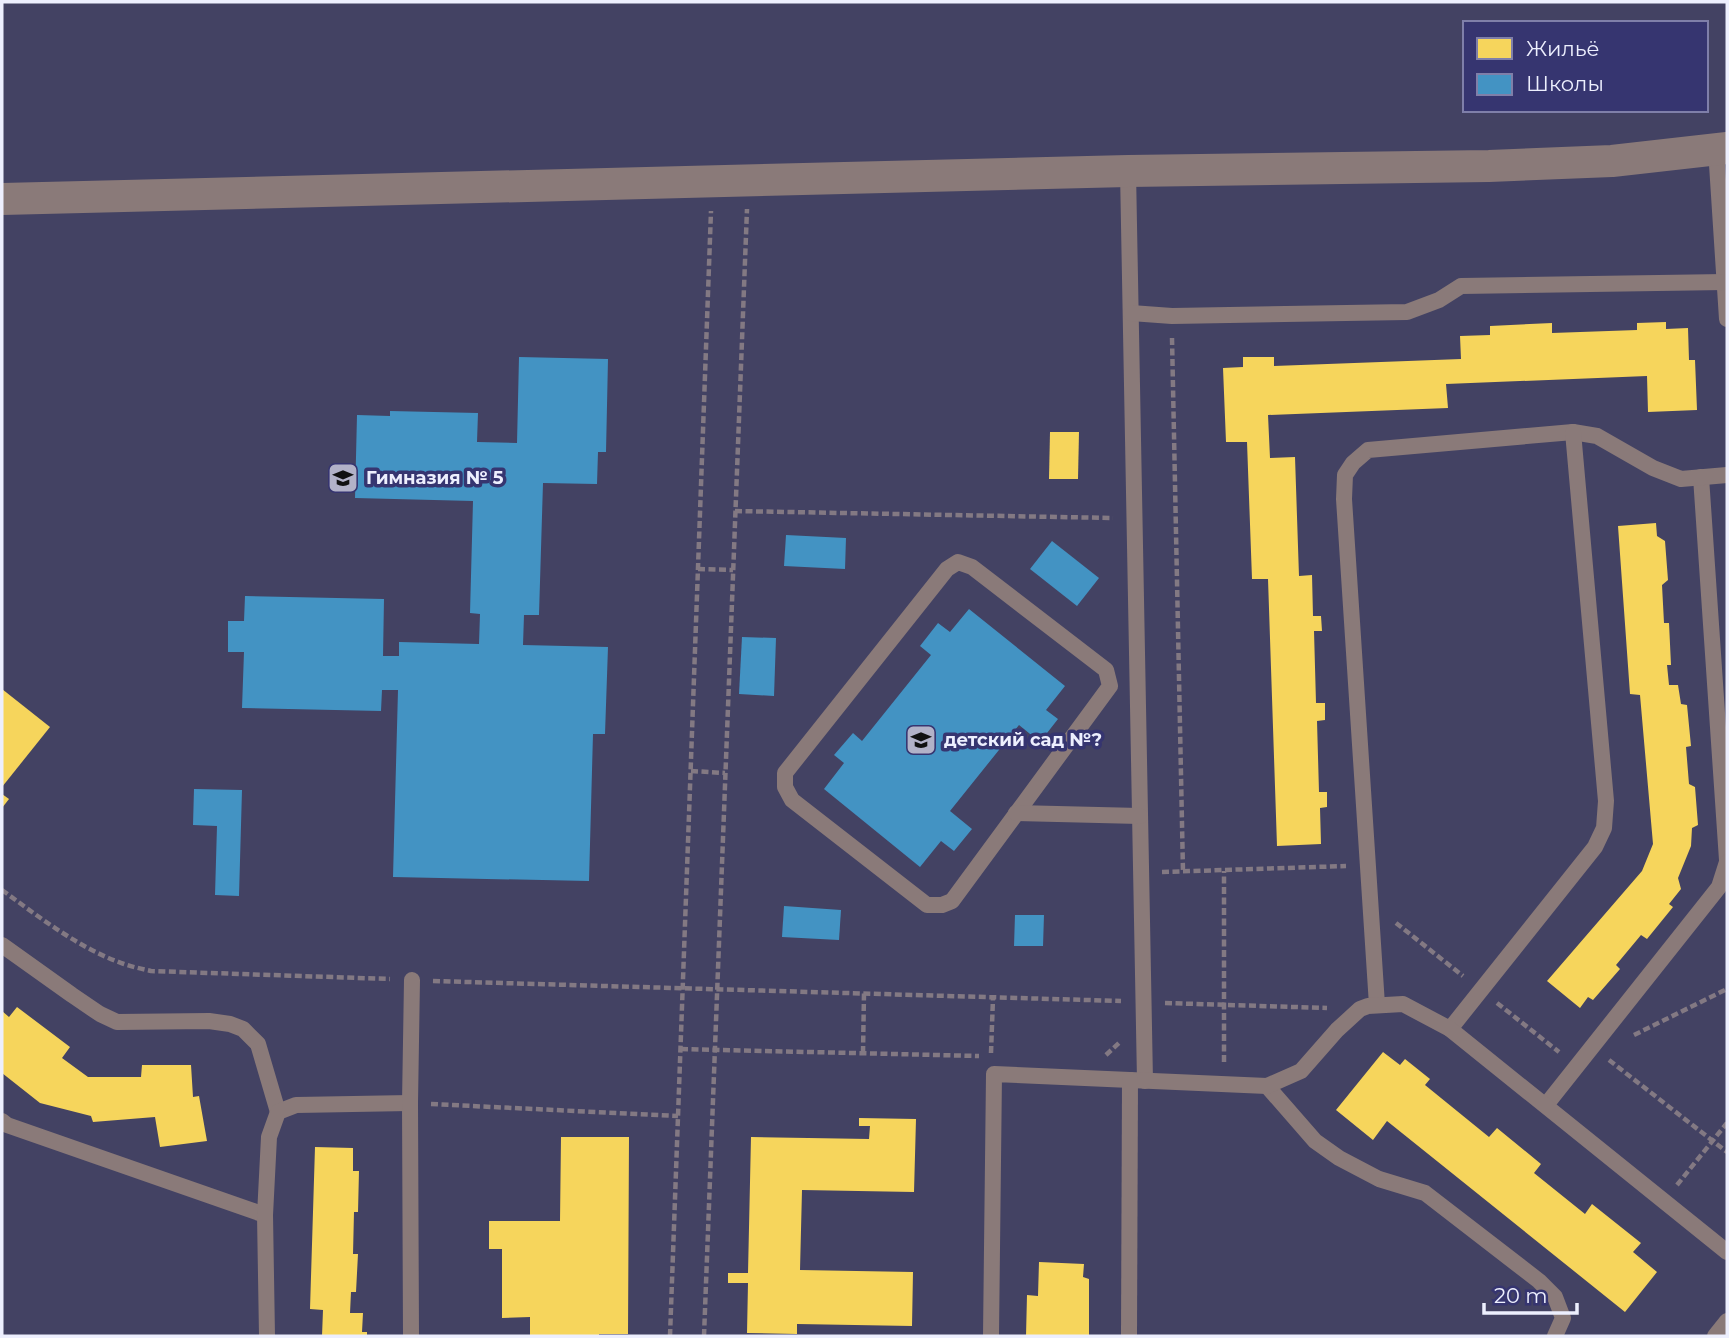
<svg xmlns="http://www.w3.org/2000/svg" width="1729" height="1338" viewBox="0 0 1729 1338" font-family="Montserrat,sans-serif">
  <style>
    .homes { fill: #f6d55c }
    .schools { fill: #4393c3 }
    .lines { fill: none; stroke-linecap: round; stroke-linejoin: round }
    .path { stroke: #837983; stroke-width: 4.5; stroke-dasharray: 7 3.5; stroke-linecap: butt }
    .service { stroke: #8a7a79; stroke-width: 16 }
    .minor { stroke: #8a7a79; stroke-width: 32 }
    .labels { text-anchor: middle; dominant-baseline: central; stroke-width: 7; stroke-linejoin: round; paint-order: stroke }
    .poi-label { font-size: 18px; font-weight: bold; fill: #edeffe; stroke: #363570; text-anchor: start }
  </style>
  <rect width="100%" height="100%" fill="#434263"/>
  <g class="homes">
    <path d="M1666,322V329L1688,328L1689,360H1695L1697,410L1648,412L1647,376L1446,384L1448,408L1268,415L1270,458L1295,457L1299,576L1312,575L1313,616H1321L1322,631H1314L1316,703H1325V720L1317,721L1319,792H1327V807L1320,808L1321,844L1277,846L1268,579H1252L1247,442H1226L1223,368L1243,367V357H1274V366L1461,359L1460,336L1490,335V326L1552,323V333L1637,330V323Z"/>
    <path d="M1050,432H1079L1078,479H1049Z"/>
    <path d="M1656,523L1657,536L1665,541L1668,580L1662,585L1664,623H1669L1671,665H1667L1669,685H1678L1681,704L1687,705L1691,746L1686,747L1689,784L1695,787L1698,825L1692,828L1691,846L1678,878L1681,889L1669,904L1673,907L1647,939L1641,935L1616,965L1620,969L1593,1000L1588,997L1580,1008L1547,981L1642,871L1653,844L1640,695L1630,694L1618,526Z"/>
    <path d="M2,689L50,727L2,787Z"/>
    <path d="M2,794L9,799L2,808Z"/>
    <path d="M17,1007L70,1047L62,1058L88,1077H141L142,1065H191L193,1097L199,1096L207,1141L160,1147L155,1117L93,1122L91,1116L40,1103L2,1073V1011L9,1017Z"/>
    <path d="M1383,1052L1400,1065L1405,1059L1430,1079L1425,1085L1489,1137L1497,1128L1541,1164L1534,1173L1585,1214L1592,1204L1641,1243L1633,1252L1657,1272L1625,1312L1387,1121L1373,1140L1336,1110Z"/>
    <path d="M859,1118L916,1119L914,1192L802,1190L800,1270L913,1272L912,1326L797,1324V1334L747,1333L748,1283H728V1273H748L751,1137L869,1139L870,1126H859Z"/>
    <path d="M561,1137H629L628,1334H599V1336H530V1317L502,1318V1249H489V1221H560Z"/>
    <path d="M315,1147L353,1148V1171H359L358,1212H354L353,1254H358L356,1292H351L350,1313H363L362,1332H367V1336H322L323,1310L310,1309Z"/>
    <path d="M1039,1262L1084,1264L1083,1277L1089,1279V1336H1026L1027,1295L1038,1296Z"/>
  </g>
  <g class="schools">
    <path d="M519,357L608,359L606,452H598L597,484L543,483L539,615H524L523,645L608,647L605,734H593L589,881L393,877L398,690H382L381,711L242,708L244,652H228V621H244L245,596L384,599L383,656H399V642L479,644L480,614L470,613L473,501L355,498L357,415L390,416V411L478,413L477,442L517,443Z"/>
    <path d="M786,535L846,538L845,569L784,566Z"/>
    <path d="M1052,541L1099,578L1077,606L1030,569Z"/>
    <path d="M969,609L1065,686L1046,710L1058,719L1040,742L1019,725L950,811L972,829L954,851L941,841L920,867L824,789L844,763L834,755L853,733L862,741L931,655L920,646L938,623L950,632Z"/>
    <path d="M742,637L776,638L774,696L739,694Z"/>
    <path d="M194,789L242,790L239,896L215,895L217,826L193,825Z"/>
    <path d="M784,906L841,910L839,940L782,937Z"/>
    <path d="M1015,915H1044L1043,946H1014Z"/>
  </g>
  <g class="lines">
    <g class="path">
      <path d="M1172,338L1183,872"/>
      <path d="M735,511L1113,518"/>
      <path d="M698,569L733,570"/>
      <path d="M691,771L725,773"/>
      <path d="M1162,872L1346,866"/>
      <path d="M2,890C39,917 80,949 124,964C133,967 142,969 151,971L390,979"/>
      <path d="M1396,923L1463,976"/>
      <path d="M433,981L1121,1001"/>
      <path d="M1165,1003L1327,1008"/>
      <path d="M1497,1003L1559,1052"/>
      <path d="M1634,1035L1727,989"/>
      <path d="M681,1049L979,1056"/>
      <path d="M863,1053L864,993"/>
      <path d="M991,1053L993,998"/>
      <path d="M1106,1055L1120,1042"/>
      <path d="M1609,1060L1727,1152"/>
      <path d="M1224,1062V871"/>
      <path d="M431,1104L678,1116"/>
      <path d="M1677,1185L1727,1123"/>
      <path d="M670,1336L711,211"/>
      <path d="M704,1336L747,209"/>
    </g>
    <g class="service">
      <path d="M1716,149L1727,319"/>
      <path d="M1128,171L1145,1081"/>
      <path d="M1131,313L1172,316L1407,312L1439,300L1461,286L1725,282"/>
      <path d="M1701,477L1727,860"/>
      <path d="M958,562L972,567L1106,670L1110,686L952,901L942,905H927L792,800L785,787V773L947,569Z"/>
      <path d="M1016,813L1140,816"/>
      <path d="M2,945L72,995L100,1014L117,1022L209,1021L230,1024L243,1029L258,1044L278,1112"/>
      <path d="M1377,1005L1344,499L1345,475L1353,463L1368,450L1573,432L1597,436L1653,468L1681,479L1727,475"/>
      <path d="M1450,1029L1595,847L1604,828L1606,801L1573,432"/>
      <path d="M1267,1086L1315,1141L1339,1158L1379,1179L1425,1193L1539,1281L1555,1297L1563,1318L1555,1336"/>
      <path d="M1546,1105L1719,887L1727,862"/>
      <path d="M2,1121L7,1125L265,1215"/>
      <path d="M267,1336L265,1215L269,1137L278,1112L296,1105L410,1103"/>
      <path d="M411,1336L410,1103L412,980"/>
      <path d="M991,1336L994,1074L1267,1086L1301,1071L1337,1030L1360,1009L1368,1006L1403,1004L1450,1029L1727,1252"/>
      <path d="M1129,1336L1130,1080"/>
      <path d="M1715,1336L1727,1321"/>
    </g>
    <path class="minor" d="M2,199L1128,171L1489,166L1612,161L1727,148"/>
  </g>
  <defs>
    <g id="school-square" transform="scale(1.575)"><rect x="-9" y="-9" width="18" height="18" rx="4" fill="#b2b2c8" stroke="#363570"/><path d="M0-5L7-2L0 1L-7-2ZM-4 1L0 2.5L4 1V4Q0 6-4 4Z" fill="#111"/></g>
  </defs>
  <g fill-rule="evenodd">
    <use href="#school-square" x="343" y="478"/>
    <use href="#school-square" x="921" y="740"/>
  </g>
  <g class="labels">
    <g class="poi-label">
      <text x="366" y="478">Гимназия № 5</text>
      <text x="944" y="740">детский сад №?</text>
    </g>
  </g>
  <rect width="1729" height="1338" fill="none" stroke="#edeffe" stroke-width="7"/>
  <rect x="1463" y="21" width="245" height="91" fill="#363570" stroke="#7f7fa9" stroke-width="2"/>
  <rect x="1477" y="38" width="35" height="21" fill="#f6d55c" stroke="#7f7fa9" stroke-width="2"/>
  <text x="1526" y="56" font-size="21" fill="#edeffe">Жильё</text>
  <rect x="1477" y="74" width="35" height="21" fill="#4393c3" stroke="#7f7fa9" stroke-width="2"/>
  <text x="1526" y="91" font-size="21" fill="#edeffe">Школы</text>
  <path d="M1484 1303v10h93v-10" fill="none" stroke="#edeffe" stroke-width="3.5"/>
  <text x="1494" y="1303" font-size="21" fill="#edeffe" stroke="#363570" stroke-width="5" paint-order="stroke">20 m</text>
</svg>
